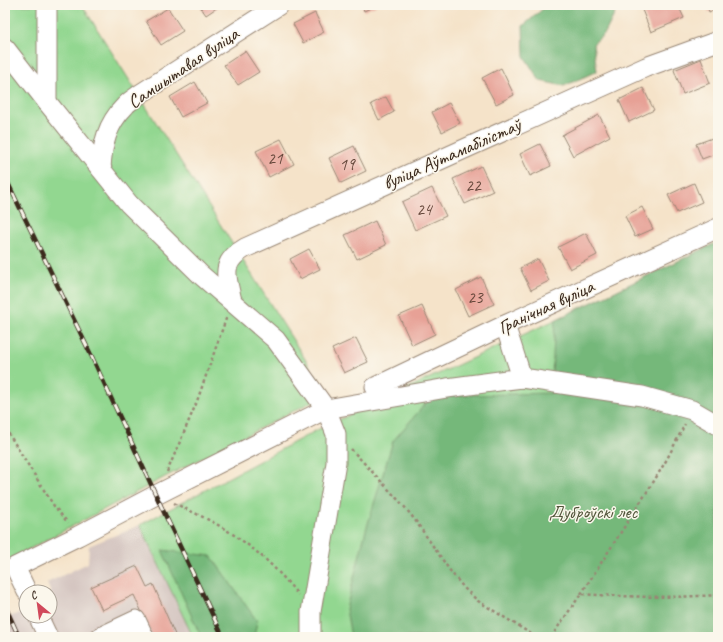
<svg xmlns="http://www.w3.org/2000/svg" width="723" height="642" viewBox="0 0 723 642" font-family="Caveat,sans-serif">
  <style>
    .industrial { fill: #d0c0bc }
    .green { fill: #92d790; stroke: #668057 }
    .forest { fill: #75b87a; stroke: #58714c }
    .building { fill: #e7a196 }
    .lines { fill: none; stroke-linecap: round; stroke-linejoin: round }
    .minor-casing { stroke: #988674; stroke-width: 21 }
    .path { stroke: #988674; stroke-width: 2.5; stroke-dasharray: 3 3; stroke-linecap: butt }
    .minor { stroke: #fff; stroke-width: 19 }
    .rail-casing { stroke: #3b2a1e; stroke-width: 4.5 }
    .rail { stroke: #fbf7ec; stroke-width: 3; stroke-dasharray: 9; stroke-linecap: butt }
    .labels { text-anchor: middle; dominant-baseline: central; stroke-width: 3; stroke-linejoin: round; paint-order: stroke }
    .number-label { font-size: 17px; fill: #66483c }
    .street-label { font-size: 19px; fill: #3b2a1e; stroke: #fbf7ec }
    .park-label { font-size: 19px; fill: #51553a; stroke: #fbf7ec }
  </style>
  <rect width="100%" height="100%" fill="#fbf7ec"/>
  <filter id="ink" filterUnits="userSpaceOnUse"><feTurbulence type="fractalNoise" baseFrequency=".025" numOctaves="2"/><feDisplacementMap in="SourceGraphic" scale="8" xChannelSelector="R" yChannelSelector="G"/><feConvolveMatrix kernelMatrix="1 2 1 2 8 2 1 2 1" color-interpolation-filters="sRGB"/></filter>
  <filter id="wash" filterUnits="userSpaceOnUse"><feTurbulence type="fractalNoise" baseFrequency=".012" numOctaves="4" result="noise"/><feDisplacementMap in="SourceGraphic" scale="16" xChannelSelector="R" yChannelSelector="G"/><feGaussianBlur stdDeviation="0.9" result="paint"/><feColorMatrix in="noise" values="0 0 0 0 0 0 0 0 0 0 0 0 0 0 0 0 0 1.4 0 .05"/><feComposite in="paint" operator="in"/></filter>
  <g filter="url(#wash)">
    <rect width="100%" height="100%" fill="#f5e3c9"/>
    <path class="industrial" d="M140,525L193,637H5V619L26,610V616H50V600L53,598L47,583L88,563L89,546Z"/>
    <g class="green">
      <path d="M5,5H82L327,394L165,477L5,562Z"/>
      <path d="M718,242V637H193L140,525L319,429L555,320Z"/>
    </g>
    <g class="forest">
      <path d="M545,5H619L605,33L593,44L597,71L564,86L540,81L524,56L523,26L545,7Z"/>
      <path d="M718,242V637H351L346,609L366,530L393,441L432,396L551,393L555,320Z"/>
      <path d="M162,550L211,556L257,621L254,637H201Z"/>
    </g>
    <g id="blocks">
      <g class="building">
        <path d="M199,5H221L206,15Z"/>
        <path d="M362,5H377L364,11Z"/>
        <path d="M640,5H678L684,18L651,32Z"/>
        <path d="M707,5H718V8L709,12Z"/>
        <path d="M168,8L183,31L161,45L146,21Z"/>
        <path d="M315,13L324,32L303,43L293,24Z"/>
        <path d="M245,51L259,72L238,85L224,65Z"/>
        <path d="M701,59L710,83L683,94L674,70Z"/>
        <path d="M501,68L514,95L496,104L482,78Z"/>
        <path d="M195,82L207,103L181,117L170,97Z"/>
        <path d="M643,88L654,110L629,122L619,100Z"/>
        <path d="M386,97L394,112L379,120L371,104Z"/>
        <path d="M449,103L460,123L442,132L432,112Z"/>
        <path d="M599,115L610,136L573,156L562,135Z"/>
        <path d="M718,136V153L702,159L696,144Z"/>
        <path d="M281,139L294,164L269,177L256,151Z"/>
        <path d="M540,144L551,166L530,176L520,154Z"/>
        <path d="M354,146L366,171L341,183L329,158Z"/>
        <path d="M481,166L493,191L465,204L453,179Z"/>
        <path d="M694,183L702,202L677,213L668,195Z"/>
        <path d="M432,188L446,216L415,230L402,202Z"/>
        <path d="M642,207L653,229L635,237L625,216Z"/>
        <path d="M375,221L386,245L357,259L345,235Z"/>
        <path d="M586,233L597,255L570,269L558,247Z"/>
        <path d="M309,249L320,269L300,279L290,259Z"/>
        <path d="M538,259L549,281L531,290L520,268Z"/>
        <path d="M481,277L494,304L468,316L456,290Z"/>
        <path d="M422,306L435,334L412,345L399,316Z"/>
        <path d="M356,338L368,362L344,373L332,349Z"/>
        <path d="M137,566L147,587L153,584L176,637H153L134,595L102,610L91,587Z"/>
      </g>
    </g>
  </g>
  <g filter="url(#ink)">
    <use href="#blocks" fill-opacity="0" stroke="#988674" stroke-width="1"/>
    <g class="lines">
      <g class="minor-casing">
        <g id="minor">
          <path d="M5,48L47,102L129,204L201,275L276,340L326,409L336,434V463L311,612V637"/>
          <path d="M47,102V5"/>
          <path d="M101,169C102,145 107,124 125,106C129,101 135,98 140,94L279,5"/>
          <path d="M232,301C227,277 219,263 245,248L646,67L718,41"/>
          <path d="M505,325L522,378"/>
          <path d="M375,387L505,325L718,228"/>
          <path d="M27,592L15,567L78,536L156,495L326,409L447,388L522,378L642,396L692,410L718,425"/>
          <path d="M38,616L48,637"/>
          <path d="M100,637L136,620L144,637"/>
        </g>
      </g>
      <g class="path">
        <path d="M5,428L54,506L68,523"/>
        <path d="M351,449L403,505L415,520L451,572L464,588L478,601L536,637"/>
        <path d="M167,472L196,404L227,316"/>
        <path d="M174,503C188,510 204,517 218,525C249,543 276,566 298,595"/>
        <path d="M581,594L654,481L667,459L685,424"/>
        <path d="M551,637L581,594C627,597 672,598 718,595"/>
      </g>
      <use href="#minor" class="minor"/>
      <g class="rail-casing">
        <g id="rail">
          <path d="M5,177L92,357L168,521L223,637"/>
          <path d="M5,606L19,637"/>
        </g>
      </g>
      <use href="#rail" class="rail"/>
    </g>
  </g>
  <g class="labels">
    <g class="number-label">
      <text x="275" y="158">21</text>
      <text x="347" y="164">19</text>
      <text x="473" y="185">22</text>
      <text x="424" y="209">24</text>
      <text x="475" y="297">23</text>
    </g>
    <g class="street-label">
      <text transform="translate(183 68) rotate(-34)">Самшытавая вуліца</text>
      <text transform="translate(452 154) rotate(-24)">вуліца Аўтамабілістаў</text>
      <text transform="translate(546 307) rotate(-25)">Гранічная вуліца</text>
    </g>
    <g class="park-label">
      <text x="593" y="512">Дуброўскі лес</text>
    </g>
  </g>
  <rect width="723" height="642" fill="none" stroke="#fbf7ec" stroke-width="20"/>
  <g transform="translate(38 604) rotate(331)"><circle r="19" fill="#fbf7ec" stroke="#aea59a"/>
  <path d="M0-3L7 15L0 10L-7 15Z" fill="#d1495b"/>
  <text y="-6" font-size="11" font-weight="bold" text-anchor="middle" fill="#3b2a1e">С</text>
  </g>
</svg>
